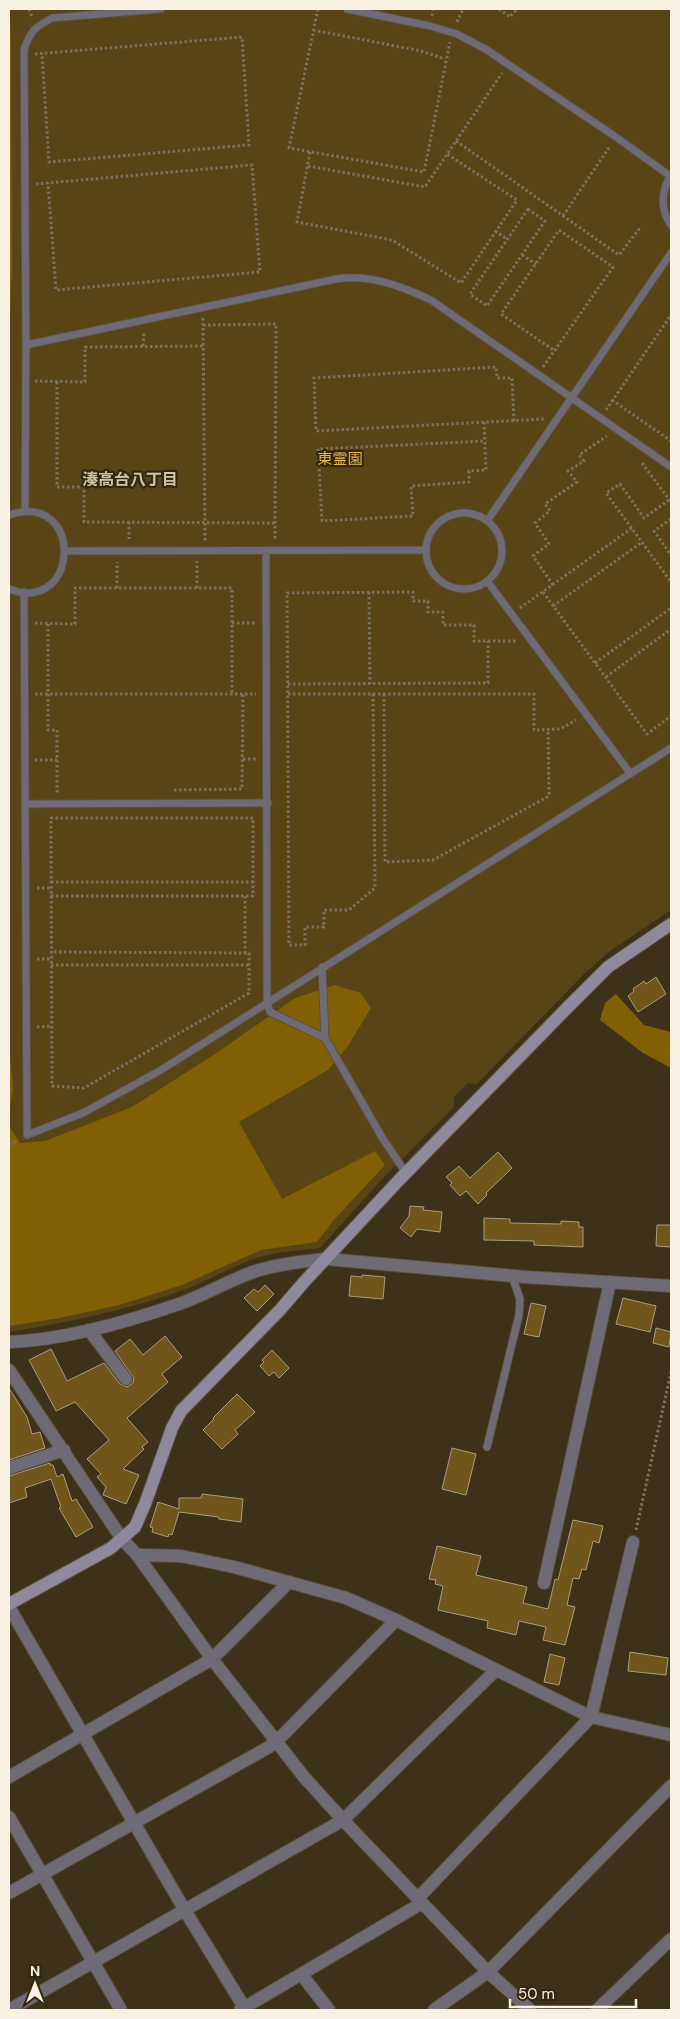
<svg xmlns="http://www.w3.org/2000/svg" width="680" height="2019" viewBox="0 0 680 2019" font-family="'DM Sans','Noto Sans JP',sans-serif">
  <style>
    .green { fill: #584415 }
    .forest { fill: #815f04 }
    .building { fill: #70561b; stroke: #ab9d81 }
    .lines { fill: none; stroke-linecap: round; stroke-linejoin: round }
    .lane-casing { stroke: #5b5039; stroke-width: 9 }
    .street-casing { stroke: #5b5039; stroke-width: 14 }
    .secondary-casing { stroke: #5b5039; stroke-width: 14 }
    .path { stroke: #7b715c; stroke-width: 3; stroke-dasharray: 2.5 2.5; stroke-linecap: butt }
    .lane { stroke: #6e6b77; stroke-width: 7 }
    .street { stroke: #6e6b77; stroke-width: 12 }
    .secondary { stroke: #8f899d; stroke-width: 12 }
    .labels { text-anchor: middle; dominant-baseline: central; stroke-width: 4.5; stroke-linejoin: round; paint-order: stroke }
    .park-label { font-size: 15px; fill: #e7b84e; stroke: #33270f }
    .neighbourhood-label { font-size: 16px; font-weight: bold; fill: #d2c3a6; stroke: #33270f }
  </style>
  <rect width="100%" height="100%" fill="#3d3119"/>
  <path class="green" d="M9,9H671V910L610,951L584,974L477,1084L468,1083L454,1097L453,1108L384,1177L320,1248C301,1251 278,1251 260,1257C234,1265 211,1279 186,1289C129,1310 69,1322 9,1332Z"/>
  <g class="forest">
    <path d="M9,9L11,35L12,268L9,338Z"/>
    <path d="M335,985L361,993L371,1008L348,1046L328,1070L239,1122L282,1199L375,1151L385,1165L333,1221L317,1242L261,1250L182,1285L119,1305L60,1318L9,1326V1126L20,1143L45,1141L132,1107L215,1054L295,998Z"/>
    <path d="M616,994L644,1025L671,1032V1068L643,1053L600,1020L605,1003Z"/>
    <path d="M9,1045L13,1087L9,1117Z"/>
  </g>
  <g class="building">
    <path d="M656,977L666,994L638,1012L628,996L634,991L633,989L644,981L646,984Z"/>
    <path d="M498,1152L512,1168L486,1193L487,1195L478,1204L466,1191L460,1196L450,1185L452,1183L446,1177L459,1166L470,1178Z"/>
    <path d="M410,1206L424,1207L423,1210L442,1212L440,1232L417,1229L411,1237L400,1228L409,1216Z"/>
    <path d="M484,1218L510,1219V1223L561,1224V1221L579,1222V1227H583V1247L534,1245V1241L484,1240Z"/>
    <path d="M657,1225H671V1247L656,1246Z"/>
    <path d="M362,1275L385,1277L383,1299L349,1296L351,1276L362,1277Z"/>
    <path d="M265,1285L274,1294L257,1311L244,1298L254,1289L258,1292Z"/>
    <path d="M623,1298L656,1306L650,1332L616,1324Z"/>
    <path d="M531,1303L546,1306L539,1337L524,1334Z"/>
    <path d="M656,1328L671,1332L669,1347L653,1343Z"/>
    <path d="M165,1336L182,1357L162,1374L168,1382L127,1418L148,1442L142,1447L144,1449L123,1469L139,1475L126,1504L103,1495L106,1487L97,1477L101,1474L87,1459L109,1440L75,1402L56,1411L29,1360L51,1349L67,1381L104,1363L120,1384L127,1387L133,1383L134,1378L115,1351L130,1339L143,1355Z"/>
    <path d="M272,1350L289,1368L279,1378L274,1372L269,1376L260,1366L264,1362L262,1360Z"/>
    <path d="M9,1388L27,1417L32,1434L40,1432L45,1448L9,1460Z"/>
    <path d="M237,1394L255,1412L235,1430L238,1434L222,1449L203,1430L214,1419L213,1418Z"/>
    <path d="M452,1448L476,1454L466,1495L442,1489Z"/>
    <path d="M50,1463V1465H53L57,1477L63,1474L72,1501L76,1499L93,1527L76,1537L59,1508L61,1507L51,1479L25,1488L27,1497L9,1503V1476Z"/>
    <path d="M202,1494L243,1499L241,1522L219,1519V1517L179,1512L172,1535L169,1534L168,1537L152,1532L153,1528L150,1527L158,1502L179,1509V1498H201Z"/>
    <path d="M573,1520L603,1526L599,1543L593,1541L586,1570L582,1569L579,1579L573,1578L567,1605L575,1607L565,1645L543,1640L546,1627L519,1621L516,1635L487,1628L488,1621L438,1610L443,1586L435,1584L436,1580L429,1579L437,1546L481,1556L476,1575L527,1587L523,1603L548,1609L555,1579L558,1580Z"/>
    <path d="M630,1652L668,1658L666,1675L628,1671Z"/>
    <path d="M550,1654L565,1658L559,1685L544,1682Z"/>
  </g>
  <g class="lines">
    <g class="lane-casing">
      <g id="lane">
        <path d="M347,9L430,26L457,34L487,50L616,137L670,176"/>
        <path d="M671,175C661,191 660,210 671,225"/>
        <path d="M26,345L308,285C320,283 332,279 344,278C375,276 403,287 431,300L671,467"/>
        <path d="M25,511L26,345L24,50C30,31 35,27 52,18L161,9"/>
        <circle cx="464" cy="551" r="38"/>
        <path d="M9,515C85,490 80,616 9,589"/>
        <path d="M487,521L671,253"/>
        <path d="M266,550L267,1003L270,1012L325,1038L383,1139L406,1173"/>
        <path d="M65,551L426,550"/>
        <path d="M487,581L630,773"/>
        <path d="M24,592L27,1135L83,1113L161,1070L671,748"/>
        <path d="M26,804L268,803"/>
        <path d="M322,967L325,1038"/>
        <path d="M487,1447L519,1315L520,1299L512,1276"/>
      </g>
    </g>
    <g class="street-casing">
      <g id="street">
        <path d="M89,1330L126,1379"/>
        <path d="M9,1342C63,1340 127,1322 179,1304C205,1295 229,1280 256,1271C279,1264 303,1261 327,1259L525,1277L671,1286"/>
        <path d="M9,1370L122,1539L137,1555L212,1659L304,1777L343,1820L488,1972L530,2010"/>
        <path d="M9,1468L64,1450"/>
        <path d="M137,1555L181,1556L234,1567L346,1598L396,1620L591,1717L671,1735"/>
        <path d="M544,1583L610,1282"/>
        <path d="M9,1607L184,1909L244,2007"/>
        <path d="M9,1777L212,1659L289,1582"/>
        <path d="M9,1817L121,2010"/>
        <path d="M9,1893L269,1747L284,1734L396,1620"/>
        <path d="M418,1898L591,1717L633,1542"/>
        <path d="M301,1974L329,2010"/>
        <path d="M9,2010L343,1820L496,1670"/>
        <path d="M240,2010L422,1903"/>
        <path d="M434,2010L488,1972L671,1786"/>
        <path d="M597,2010L671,1939"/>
      </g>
    </g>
    <g class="secondary-casing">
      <path id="secondary" d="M9,1604L111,1548L135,1527L145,1504L172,1428L181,1411L280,1310L304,1282L400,1179L568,1007L608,967L671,924"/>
    </g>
    <g class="path">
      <path d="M29,9L32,17"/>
      <path d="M318,9L289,148L424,172L450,42"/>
      <path d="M499,9L510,17L517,9"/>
      <path d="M432,16L433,9"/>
      <path d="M457,22L463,9"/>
      <path d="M313,30L421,51L445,59"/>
      <path d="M35,54L242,37L249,145L49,162L42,53"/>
      <path d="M456,141L619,255L640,228"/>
      <path d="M310,152L297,222L392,240L461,283L517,200L447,154"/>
      <path d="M308,166L425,187L502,73"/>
      <path d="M36,184L252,165L260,272L56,290L48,183"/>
      <path d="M528,209L545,221L487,306L470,294Z"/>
      <path d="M563,216L610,146"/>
      <path d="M495,231L507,239"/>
      <path d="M522,255L536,264"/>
      <path d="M203,318L205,541"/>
      <path d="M203,325L276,324L275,540"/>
      <path d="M143,346L144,331"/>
      <path d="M85,347L203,346"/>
      <path d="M543,367L613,267L559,230L501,314L555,351"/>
      <path d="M35,381L85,382V346"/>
      <path d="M57,382V487H84V522L275,523"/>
      <path d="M612,400L671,441"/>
      <path d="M606,410L671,315"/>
      <path d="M514,421L512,378H497L496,367L314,378L316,431L544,419"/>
      <path d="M484,422L486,470L469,471V482L411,486L413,516L322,521L318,449L485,441"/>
      <path d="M642,463L671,502"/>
      <path d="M669,500L644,518L620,484L606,493L671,582"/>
      <path d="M671,519L654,531L671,555"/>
      <path d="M129,522V539"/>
      <path d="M553,585L533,556L549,544L535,523L550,511L545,504L577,482L568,471L584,461L579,455L607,436"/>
      <path d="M117,588V562"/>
      <path d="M197,588V561"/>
      <path d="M369,592L370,684"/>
      <path d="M543,592L647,734L671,716"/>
      <path d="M553,606L642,542"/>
      <path d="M520,608L632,528"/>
      <path d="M35,623L75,624V588H232V694"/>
      <path d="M232,623H256"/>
      <path d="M48,624V730H57V791H61"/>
      <path d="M595,663L671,608"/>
      <path d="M606,677L671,629"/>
      <path d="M288,684L488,683V641"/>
      <path d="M35,694H256"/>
      <path d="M288,694H534V730L560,729L576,720"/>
      <path d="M373,694L375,888L349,910H324V927H305V945H289L287,593L413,592V601H428V612H443V625H474V641H517"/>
      <path d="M384,694L385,862L433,860L549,796L548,730"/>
      <path d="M243,759H257"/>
      <path d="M35,760H57"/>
      <path d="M174,790L242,789L243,694"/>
      <path d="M51,882H253"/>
      <path d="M37,888H51"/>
      <path d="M51,896H253V818H51L52,1086L84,1088L249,993V953L51,952"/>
      <path d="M245,896V953"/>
      <path d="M37,959H51"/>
      <path d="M51,965H249"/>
      <path d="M37,1027L52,1026"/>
      <path d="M9,1145L18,1140"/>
      <path d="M636,1530L671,1372"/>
    </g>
    <use href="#lane" class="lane"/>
    <use href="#street" class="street"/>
    <use href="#secondary" class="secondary"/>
  </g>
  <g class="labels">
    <g class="park-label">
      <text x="340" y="459">東霊園</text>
    </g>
    <g class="neighbourhood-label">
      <text x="130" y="479">湊高台八丁目</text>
    </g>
  </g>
  <rect width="680" height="2019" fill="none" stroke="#f9f2e3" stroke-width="20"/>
  <g transform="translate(35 1984)" stroke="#33270f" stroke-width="4" paint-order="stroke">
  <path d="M0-4L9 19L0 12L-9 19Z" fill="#f9f2e3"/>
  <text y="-8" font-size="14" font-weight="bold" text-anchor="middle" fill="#f9f2e3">N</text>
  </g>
  <path d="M510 1999v8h126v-8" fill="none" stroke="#f9f2e3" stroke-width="2.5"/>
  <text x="518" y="1999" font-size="15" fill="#f9f2e3" stroke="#33270f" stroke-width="4" paint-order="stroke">50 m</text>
</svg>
